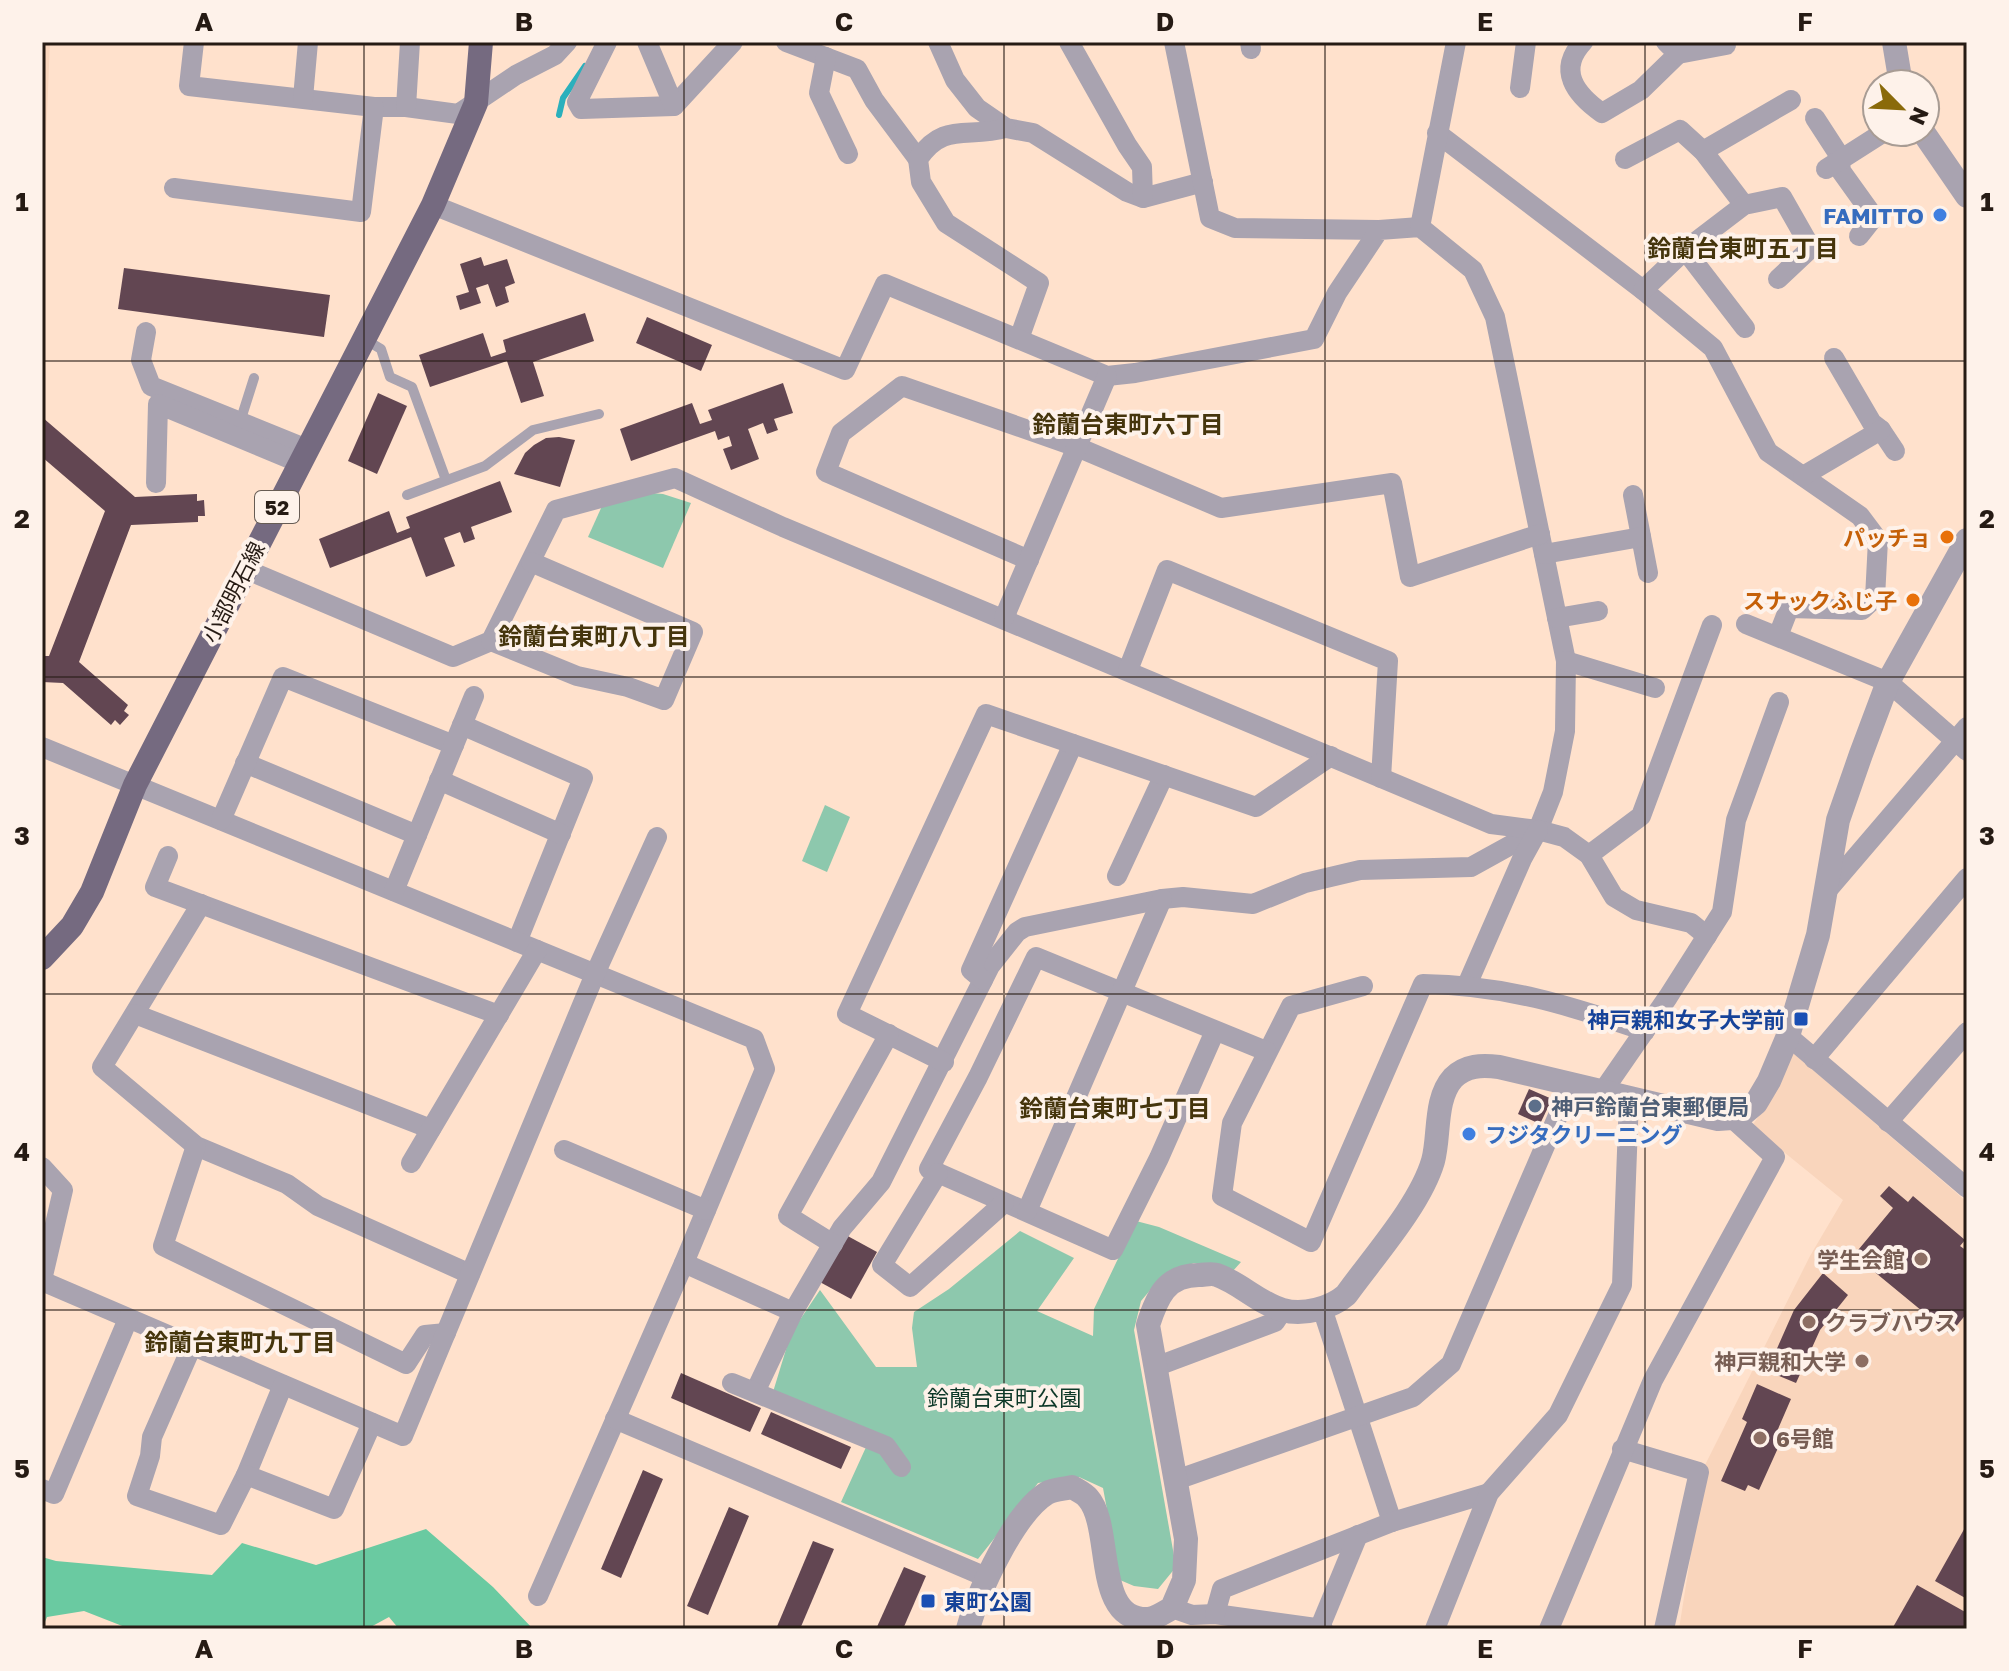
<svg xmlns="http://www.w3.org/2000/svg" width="2009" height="1671" viewBox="0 0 2009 1671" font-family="'Golos Text','Noto Sans JP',sans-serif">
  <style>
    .built { fill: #f9d5bc }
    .green { fill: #8dc8ad }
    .forest { fill: #6acaa1 }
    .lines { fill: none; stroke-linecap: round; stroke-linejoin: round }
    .stream { stroke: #2bb0bc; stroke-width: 6 }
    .building { fill: #624652 }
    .service { stroke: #a9a3b0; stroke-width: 10 }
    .minor { stroke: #a9a3b0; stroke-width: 20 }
    .tertiary { stroke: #a9a3b0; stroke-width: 24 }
    .primary { stroke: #756a80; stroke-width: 24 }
    .grid { fill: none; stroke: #261b14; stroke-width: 2; stroke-opacity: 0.55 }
    .shop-dot { fill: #3f7fe0; stroke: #fef2ea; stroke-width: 3 }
    .food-dot { fill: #e8710a; stroke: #fef2ea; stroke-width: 3 }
    .transit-dot { fill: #1a4fb4; stroke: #fef2ea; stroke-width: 3 }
    .service-dot { fill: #5c6f8a; stroke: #fef2ea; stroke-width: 3 }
    .education-dot { fill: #8d6e63; stroke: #fef2ea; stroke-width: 3 }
    .labels { text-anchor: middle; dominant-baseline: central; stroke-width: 8; stroke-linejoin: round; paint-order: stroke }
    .shield { fill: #fef2ea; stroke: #675c54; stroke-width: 2 }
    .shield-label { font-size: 20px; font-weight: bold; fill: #261b14 }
    .shop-label { font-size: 22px; font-weight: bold; fill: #366cbe; stroke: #fef2ea; text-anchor: end }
    .food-label { font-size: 22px; font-weight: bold; fill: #c56008; stroke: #fef2ea; text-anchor: end }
    .street-label { font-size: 22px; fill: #261b14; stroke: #fef2ea }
    .transit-label { font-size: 22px; font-weight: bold; fill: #164399; stroke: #fef2ea; text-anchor: end }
    .service-label { font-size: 22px; font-weight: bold; fill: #4e5e75; stroke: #fef2ea; text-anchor: start }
    .education-label { font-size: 22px; font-weight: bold; fill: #785e54; stroke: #fef2ea; text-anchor: end }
    .park-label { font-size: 22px; fill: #0d3828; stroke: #fef2ea }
    .neighbourhood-label { font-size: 24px; font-weight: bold; fill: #45350c; stroke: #fef2ea }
    .neatline { fill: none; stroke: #261b14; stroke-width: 3 }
    .grid-label { font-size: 26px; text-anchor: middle; font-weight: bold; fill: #261b14 }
  </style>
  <rect width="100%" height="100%" fill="#ffe1cc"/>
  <g class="built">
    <path d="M42,42H50L42,233Z"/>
    <path d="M1792,1052L1967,1202V1629H1679L1705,1465L1810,1256L1843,1200L1752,1126L1776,1091Z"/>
  </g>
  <g class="green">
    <path d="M651,493L663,494L691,503L663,568L588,537L602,506Z"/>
    <path d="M825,805L850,817L827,872L802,861Z"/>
    <path d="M1136,1221L1159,1227L1241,1262L1232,1272L1194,1263L1162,1276L1141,1301L1134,1330L1176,1567L1158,1589L1134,1586L1120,1580L1103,1488L1079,1477L1038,1483L978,1559L841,1502L872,1434L773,1392L791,1333L820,1290L876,1367H917L912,1328L914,1312L949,1289L1020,1231L1074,1258L1037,1311L1093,1336L1094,1309Z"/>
  </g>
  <path class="forest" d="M426,1529L493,1587L533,1629H399L389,1617L367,1629H130L84,1611L47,1617L42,1629V1557L56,1561L212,1575L242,1543L316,1565Z"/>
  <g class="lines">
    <path class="stream" d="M559,115L563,98L585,66"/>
  </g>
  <g class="building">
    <path d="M481,257L484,266L507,259L515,283L505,287L509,302L496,307L488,284L476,288L481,303L460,310L456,296L469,292L460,264Z"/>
    <path d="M124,268L330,295L324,337L118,309Z"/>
    <path d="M585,313L594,341L533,362L544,396L521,403L507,361L430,387L419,355L483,333L491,357L506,352L503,340Z"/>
    <path d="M647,317L712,345L701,371L636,343Z"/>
    <path d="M783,383L793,413L774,419L778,430L767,434L763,423L748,429L759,459L731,470L723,449L732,446L729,436L718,440L715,431L631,461L620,429L692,403L700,424L712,420L708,410Z"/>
    <path d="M378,393L407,406L377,474L348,461Z"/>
    <path d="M42,417L135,497L197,494V501L204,500L205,516H198V522L131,525L79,662L128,705L124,711L129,715L120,725L115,720L111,725L63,683L42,682V656H49L105,511L42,457Z"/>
    <path d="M559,437L575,440L560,487L514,474L525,453L534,445L546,438Z"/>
    <path d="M500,481L512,512L471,527L475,539L464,543L460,532L444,538L455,566L426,577L411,537L330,568L319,539L389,511L397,533L410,528L406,517Z"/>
    <path d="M1529,1089L1552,1099L1540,1124L1518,1114Z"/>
    <path d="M1889,1186L1908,1202L1913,1196L1965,1240L1960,1246L1967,1251V1313L1950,1334L1854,1255L1893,1208L1880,1196Z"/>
    <path d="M844,1234L877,1252L851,1299L818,1281Z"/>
    <path d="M1823,1273L1848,1295L1820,1330L1796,1383L1767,1371L1794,1310Z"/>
    <path d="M681,1373L761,1408L750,1432L671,1398Z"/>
    <path d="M1757,1384L1791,1399L1775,1436L1782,1439L1759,1490L1748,1485L1745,1491L1721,1481L1747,1422L1742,1419Z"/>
    <path d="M771,1412L851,1447L841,1469L761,1434Z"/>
    <path d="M643,1470L663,1479L621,1578L601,1569Z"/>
    <path d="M729,1507L749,1516L708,1615L687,1606Z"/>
    <path d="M1967,1524V1599L1935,1581Z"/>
    <path d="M813,1541L834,1549L800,1629H776Z"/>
    <path d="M904,1567L926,1576L903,1629H876Z"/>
    <path d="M1917,1585L1967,1613V1629H1892Z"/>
  </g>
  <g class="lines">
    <g class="service">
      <path d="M366,340L381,349L390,377L412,387L446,480"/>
      <path d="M240,422L254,378"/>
      <path d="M407,495L485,466L533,430L599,414"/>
    </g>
    <g class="minor">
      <path d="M194,42L189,86L374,107H406L458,114L516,75L555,55L567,42"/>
      <path d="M607,42L577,102L581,109L674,106L733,42"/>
      <path d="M647,42L674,106"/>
      <path d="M786,42L857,69L874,100L918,159"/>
      <path d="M938,42L955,80L977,108L1006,128L1033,133L1127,192L1143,198L1203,182"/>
      <path d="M1069,42L1127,145L1142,167L1143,198"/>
      <path d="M1174,42L1210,218L1235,228L1379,230"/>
      <path d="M1250,42L1251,49"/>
      <path d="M1583,42C1557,70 1575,94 1602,113L1641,90L1678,54L1666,42"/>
      <path d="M1678,54L1726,45"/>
      <path d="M826,57L819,93L848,154"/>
      <path d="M1520,88L1526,42"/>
      <path d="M303,98L308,42"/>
      <path d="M406,107L410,42"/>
      <path d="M1815,118L1839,155L1841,171L1874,217L1859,236"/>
      <path d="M1006,128C967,139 944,121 918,159L921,182L946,223L1039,283L1019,339"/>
      <path d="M1437,133L1643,290L1713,348L1768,452L1860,516L1878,540L1875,598L1862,610L1789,608L1778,636"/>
      <path d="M1703,151L1791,100"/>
      <path d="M1625,159L1680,130L1703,151L1744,205"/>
      <path d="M1826,169L1884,132"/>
      <path d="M174,188L361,212L374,107"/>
      <path d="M433,205L845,370L885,284L1107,376L1135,373L1314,339L1337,293L1379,230L1420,227L1473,270L1495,317L1566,661L1565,731L1553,792L1538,830L1471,867L1360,870L1305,883L1253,904L1183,897L1162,899L1025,927L1017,932L990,966L881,1182L842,1228L793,1312L755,1392"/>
      <path d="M1420,227L1456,42"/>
      <path d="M1685,250L1745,328"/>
      <path d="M1643,290L1685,250L1744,205L1782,197L1811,248L1778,279"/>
      <path d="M146,332L141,360L151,386L307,449"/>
      <path d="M1834,358L1872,423L1881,430L1895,451"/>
      <path d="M1803,476L1881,430"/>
      <path d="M156,483L158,404L300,463"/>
      <path d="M1633,495L1648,573"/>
      <path d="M1544,554L1641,537"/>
      <path d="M1029,560L826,472L841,433L902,386L1077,447L1221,508L1392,483L1410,577L1540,534"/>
      <path d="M245,569L453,657L491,641L556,510L675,478L783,527L1491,824L1538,830L1564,837L1589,855L1614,897L1636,910L1691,923L1707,936"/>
      <path d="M1004,618L1107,376"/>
      <path d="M1557,618L1598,611"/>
      <path d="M1746,624L1888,682L1967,751"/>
      <path d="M491,641L577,676L628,687L664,700L693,632L531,562"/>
      <path d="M1566,661L1655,688"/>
      <path d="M1128,670L1167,570L1388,661L1381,778"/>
      <path d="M462,725L583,778L517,942"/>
      <path d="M42,747L754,1039L765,1069L684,1263L538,1596"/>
      <path d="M245,763L417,835"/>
      <path d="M439,780L561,834"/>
      <path d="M221,820L283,677L454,745"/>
      <path d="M1589,855L1641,816L1712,625"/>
      <path d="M168,856L155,887L499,1015"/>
      <path d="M1117,876L1164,775"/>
      <path d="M394,891L474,696"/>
      <path d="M1825,893L1967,727"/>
      <path d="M201,904L102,1067L196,1146L287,1184L318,1206L470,1274"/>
      <path d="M983,980L971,970L1073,744"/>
      <path d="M1467,985L1522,859L1538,830"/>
      <path d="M1363,986L1291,1006L1232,1123L1222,1196L1311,1242L1423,984C1505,985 1568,1005 1645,1031"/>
      <path d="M135,1014L431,1129"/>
      <path d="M1215,1031L1159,1158L1113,1250L929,1169L978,1077L1036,957L1266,1051"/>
      <path d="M1788,1036L1967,1188"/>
      <path d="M1814,1059L1967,878"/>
      <path d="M944,1062L847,1014L986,714L1256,807L1331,756"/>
      <path d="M1603,1091L1668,997L1722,912L1736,820L1779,702"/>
      <path d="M1888,1122L1967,1032"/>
      <path d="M196,1146L163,1246L406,1364L425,1335L446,1333"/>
      <path d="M564,1150L706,1210"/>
      <path d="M411,1163L537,950"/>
      <path d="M42,1167L63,1190L42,1280"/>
      <path d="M938,1173L882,1265L910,1287L1004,1203"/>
      <path d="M1027,1211L1162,899"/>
      <path d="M833,1244L788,1216L889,1034"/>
      <path d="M684,1263L793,1312"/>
      <path d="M42,1281L403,1436L595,974L657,837"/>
      <path d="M1322,1308L1392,1522"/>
      <path d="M192,1346L152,1437L150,1456L137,1496L221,1525L246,1475L283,1385"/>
      <path d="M1155,1367L1275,1322L1283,1310"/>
      <path d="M732,1383L886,1446L901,1467"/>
      <path d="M615,1419L986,1577"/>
      <path d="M1622,1449L1699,1472L1664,1629"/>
      <path d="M246,1475L334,1509L372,1423"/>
      <path d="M1176,1480L1413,1397L1451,1364L1572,1083"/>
      <path d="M42,1489L54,1494L128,1319"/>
      <path d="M1172,1608L1192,1615L1215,1614L1323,1629"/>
      <path d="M1215,1614L1222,1589L1392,1522L1489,1493"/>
      <path d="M1320,1627L1358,1535"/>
      <path d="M1435,1629L1489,1493L1558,1415L1622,1285L1629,1098"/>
      <path d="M1549,1629L1653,1380L1775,1157L1732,1118"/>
    </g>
    <g class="tertiary">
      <path d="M1894,42L1901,84"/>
      <path d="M1923,132L1967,196"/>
      <path d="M968,1629C978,1592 1014,1513 1047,1493C1054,1489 1065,1489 1072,1487C1077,1490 1085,1494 1088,1498C1114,1527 1092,1622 1149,1619C1156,1618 1165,1612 1172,1608L1184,1580L1186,1539L1148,1325C1157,1297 1166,1275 1199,1275C1205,1275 1212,1273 1217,1275C1240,1283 1260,1304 1283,1310C1303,1316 1331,1308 1346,1295C1374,1256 1420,1205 1433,1161C1440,1136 1434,1099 1453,1078C1466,1065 1482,1065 1499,1067L1718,1119L1732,1118L1744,1113L1756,1103L1769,1081L1788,1036L1818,935L1838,820L1861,754L1888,682L1967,540"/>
    </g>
    <path class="primary" d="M42,958L72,926L92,892L135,785L433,205L476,103L481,42"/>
  </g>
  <path class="grid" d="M364,42V1629M684,42V1629M1004,42V1629M1325,42V1629M1645,42V1629M42,361H1967M42,677H1967M42,994H1967M42,1310H1967"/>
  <g class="shop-dot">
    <circle cx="1940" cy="215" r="8"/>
    <circle cx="1469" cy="1134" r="8"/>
  </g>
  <g class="food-dot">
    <circle cx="1947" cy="537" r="8"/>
    <circle cx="1913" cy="600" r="8"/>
  </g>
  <g class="transit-dot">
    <rect x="1793" y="1011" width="16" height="16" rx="4"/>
    <rect x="920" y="1593" width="16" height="16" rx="4"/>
  </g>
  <circle class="service-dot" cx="1535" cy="1106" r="8"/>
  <g class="education-dot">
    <circle cx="1921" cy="1259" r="8"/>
    <circle cx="1809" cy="1322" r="8"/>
    <circle cx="1862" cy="1361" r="8"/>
    <circle cx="1760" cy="1438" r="8"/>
  </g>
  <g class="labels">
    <rect class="shield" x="255" y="491" width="44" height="32" rx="6"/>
    <g class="shield-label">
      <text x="277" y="507">52</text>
    </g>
    <g class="shop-label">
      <text x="1924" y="215">FAMITTO</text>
      <text x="1485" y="1134" text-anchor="start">フジタクリーニング</text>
    </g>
    <g class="food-label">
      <text x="1931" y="537">パッチョ</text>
      <text x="1897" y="600">スナックふじ子</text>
    </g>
    <g class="street-label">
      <text transform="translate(233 592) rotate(-63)">小部明石線</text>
    </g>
    <g class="transit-label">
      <text x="1785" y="1019">神戸親和女子大学前</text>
      <text x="944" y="1601" text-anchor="start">東町公園</text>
    </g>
    <g class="service-label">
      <text x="1551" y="1106">神戸鈴蘭台東郵便局</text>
    </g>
    <g class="education-label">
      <text x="1905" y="1259">学生会館</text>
      <text x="1825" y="1322" text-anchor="start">クラブハウス</text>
      <text x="1846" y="1361">神戸親和大学</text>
      <text x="1776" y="1438" text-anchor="start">6号館</text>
    </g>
    <g class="park-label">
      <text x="1004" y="1397">鈴蘭台東町公園</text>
    </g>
    <g class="neighbourhood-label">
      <text x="1743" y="247">鈴蘭台東町五丁目</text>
      <text x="1128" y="423">鈴蘭台東町六丁目</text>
      <text x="594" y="635">鈴蘭台東町八丁目</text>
      <text x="1115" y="1107">鈴蘭台東町七丁目</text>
      <text x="240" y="1341">鈴蘭台東町九丁目</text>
    </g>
  </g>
  <rect width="2009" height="1671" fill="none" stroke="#fef2ea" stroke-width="88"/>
  <g transform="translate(1901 108) rotate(114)"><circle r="38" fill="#fef2ea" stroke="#a89c94" stroke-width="2"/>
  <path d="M0-6L14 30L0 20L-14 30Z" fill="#8a6a0a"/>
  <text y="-12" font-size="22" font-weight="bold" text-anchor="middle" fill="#261b14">N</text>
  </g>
  <rect x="44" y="44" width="1921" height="1583" class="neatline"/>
  <g class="grid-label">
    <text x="204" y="31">A</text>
    <text x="524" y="31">B</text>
    <text x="844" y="31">C</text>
    <text x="1165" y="31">D</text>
    <text x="1485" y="31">E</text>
    <text x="1805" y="31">F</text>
    <text x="22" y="211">1</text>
    <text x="1987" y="211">1</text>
    <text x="22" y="528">2</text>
    <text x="1987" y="528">2</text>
    <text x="22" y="845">3</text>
    <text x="1987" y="845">3</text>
    <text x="22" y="1161">4</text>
    <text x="1987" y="1161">4</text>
    <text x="22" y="1478">5</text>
    <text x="1987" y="1478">5</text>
    <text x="204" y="1658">A</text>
    <text x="524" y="1658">B</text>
    <text x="844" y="1658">C</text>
    <text x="1165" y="1658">D</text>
    <text x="1485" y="1658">E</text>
    <text x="1805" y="1658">F</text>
  </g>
</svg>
